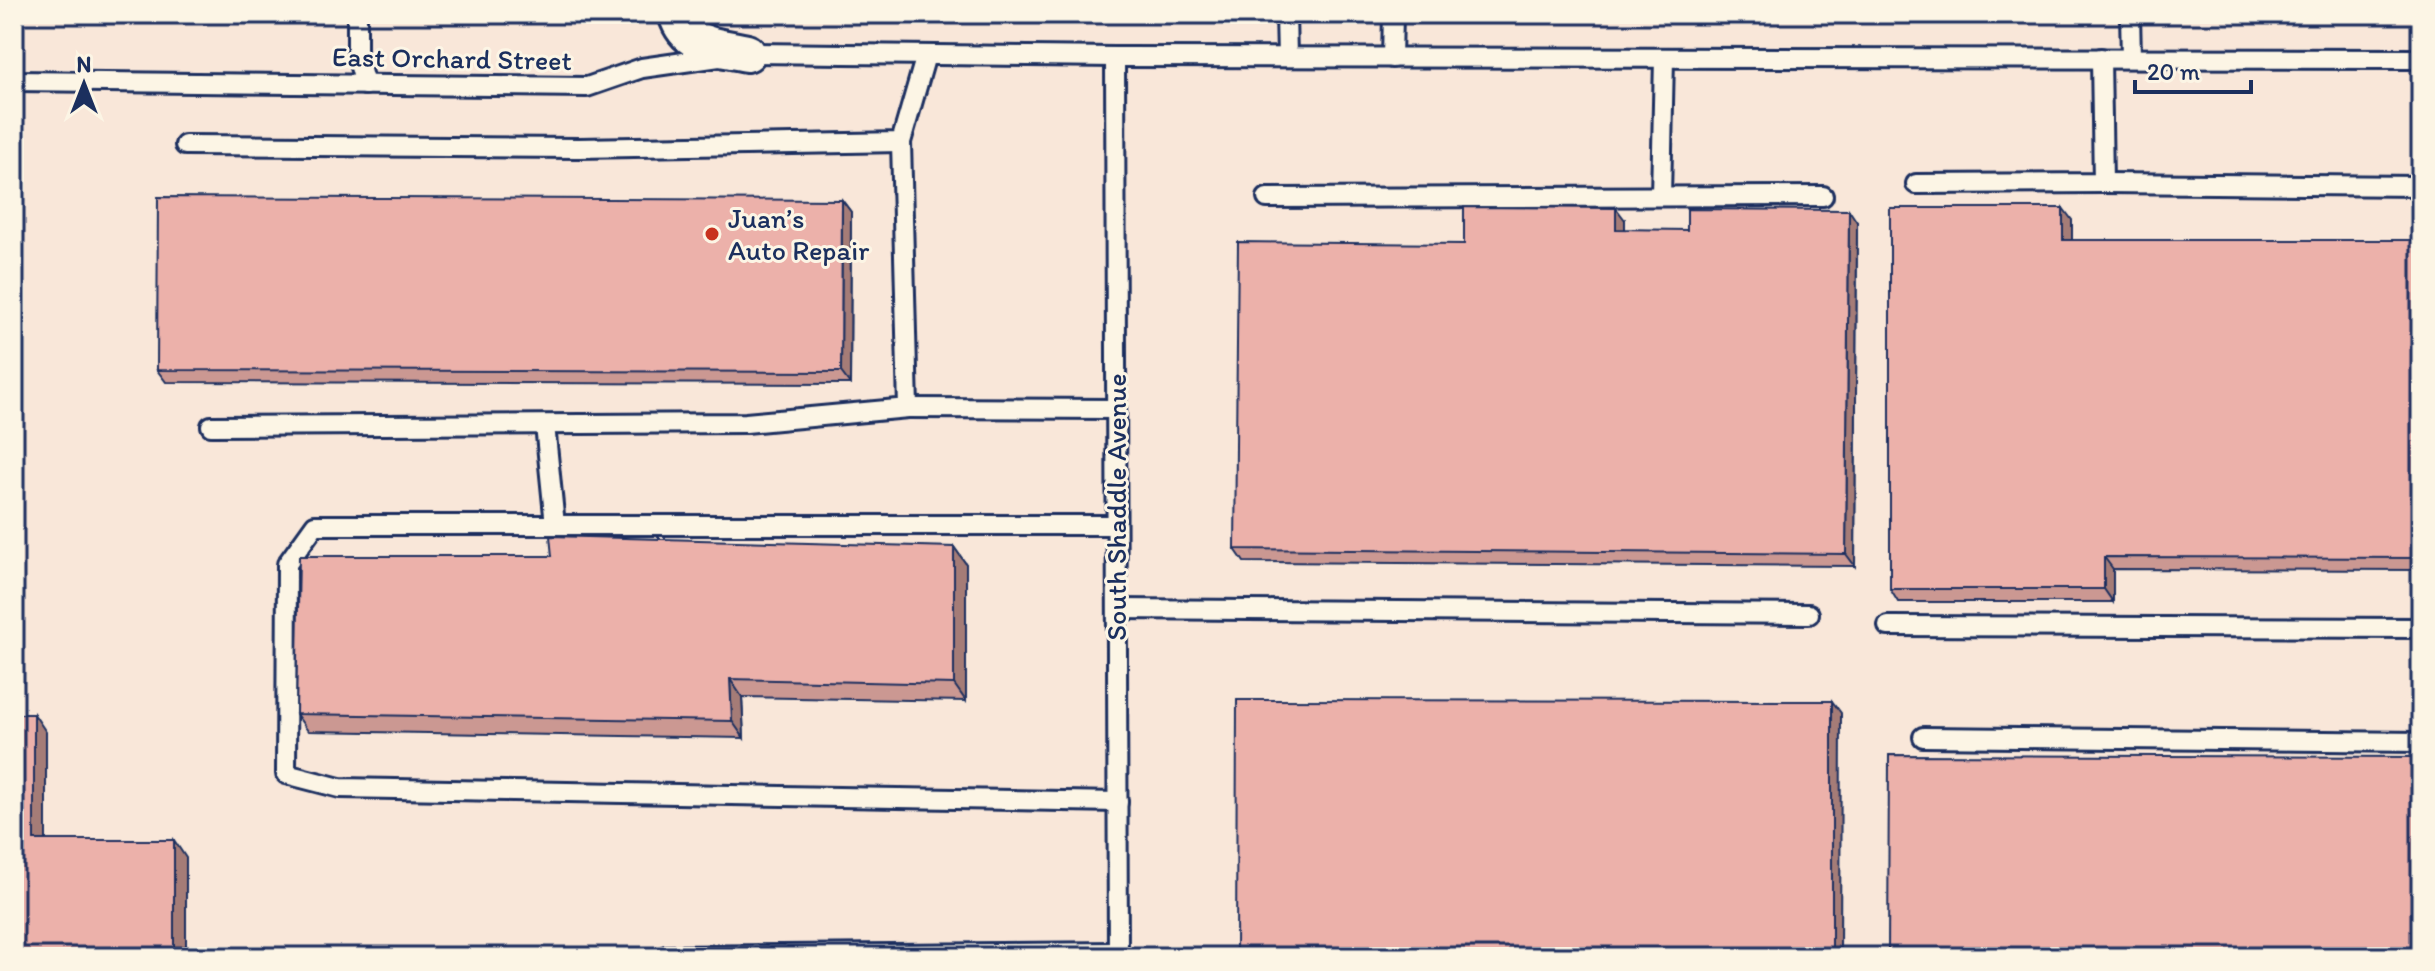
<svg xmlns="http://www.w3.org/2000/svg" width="2435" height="971" viewBox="0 0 2435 971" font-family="Itim,sans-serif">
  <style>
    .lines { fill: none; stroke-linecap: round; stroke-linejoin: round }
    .service-casing { stroke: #1b2f5e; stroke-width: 24 }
    .minor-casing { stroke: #1b2f5e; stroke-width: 42 }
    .service { stroke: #fcf5e5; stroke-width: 18 }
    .minor { stroke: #fcf5e5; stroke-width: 36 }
    .wall { fill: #cb9892; stroke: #1b2f5e; stroke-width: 2 }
    .shaded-wall { fill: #a57c77; stroke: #1b2f5e; stroke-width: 2 }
    .building { fill: #ecb1aa; stroke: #1b2f5e; stroke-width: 2 }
    .poi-dot { fill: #c8321e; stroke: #fcf5e5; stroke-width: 3 }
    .labels { text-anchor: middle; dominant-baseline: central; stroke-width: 6; stroke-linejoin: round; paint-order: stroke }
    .street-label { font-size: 28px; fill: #1b2f5e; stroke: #fcf5e5 }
    .poi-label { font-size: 28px; fill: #1b2f5e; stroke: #fcf5e5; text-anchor: start }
  </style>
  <rect width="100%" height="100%" fill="#f9e7d9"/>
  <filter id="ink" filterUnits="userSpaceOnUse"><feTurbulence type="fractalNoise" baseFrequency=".0125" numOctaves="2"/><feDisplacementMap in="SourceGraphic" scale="16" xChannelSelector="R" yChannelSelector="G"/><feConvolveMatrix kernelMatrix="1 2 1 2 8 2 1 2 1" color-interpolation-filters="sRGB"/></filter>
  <g filter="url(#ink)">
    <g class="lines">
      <g class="service-casing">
        <g id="service">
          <path d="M357,14V56L365,85"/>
          <path d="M1286,14L1287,57"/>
          <path d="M2130,14L2131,58"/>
          <path d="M1115,57L1118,957"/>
          <path d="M1392,58L1393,14"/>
          <path d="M14,81L587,87L642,68L747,53L1115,57L2421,59"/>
          <path d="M185,145L579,148L901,142L926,55"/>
          <path d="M2103,183L2421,186"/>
          <path d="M1916,184L2103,183L2101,58"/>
          <path d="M1661,196L1664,58"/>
          <path d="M1267,198L1823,196"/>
          <path d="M908,408L1116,409"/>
          <path d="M545,425L555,525"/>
          <path d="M211,426L746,423L908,408L901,142"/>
          <path d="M1116,525H315L287,564L286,774L340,788L1118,802"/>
          <path d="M1117,609L1809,614"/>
          <path d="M1888,626L2421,628"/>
          <path d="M1923,737L2421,742"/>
          <path d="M666,956L1118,952"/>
        </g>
      </g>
      <g class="minor-casing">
        <path id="minor" d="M677,14C687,48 717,46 747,53"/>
      </g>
      <use href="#service" class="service"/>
      <use href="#minor" class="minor"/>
    </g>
    <g class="wall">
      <path d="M842,200L851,212L850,384L166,382L157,370Z"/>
      <path d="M1625,220V230H1687L1857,222L1855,566L1244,562L1235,549Z"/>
      <path d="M2072,220V240H2421V570L2113,569V602H1898L1890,589Z"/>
      <path d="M954,547L966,564V701L742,697L744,738L308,731L296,714L552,556Z"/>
    </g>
    <g class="shaded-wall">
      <path d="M842,200L851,212L850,384L841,372Z"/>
      <path d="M1616,208L1625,220V242L1616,229Z"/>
      <path d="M2063,208L2072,220V253L2063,240Z"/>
      <path d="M1849,210L1857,222L1855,566L1846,554Z"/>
      <path d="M954,547L966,564V701L954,684Z"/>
      <path d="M2104,557L2113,569V602L2104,589Z"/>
      <path d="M730,679L742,697L744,738L732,721Z"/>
      <path d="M1832,701L1841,713L1840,957H1832Z"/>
      <path d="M34,714L46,732V858L34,840Z"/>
      <path d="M174,840L186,858V957H174Z"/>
    </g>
    <g class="building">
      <path d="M158,197L842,200L841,372L157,370Z"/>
      <path d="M1464,207L1616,208V229L1687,230V209L1849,210L1846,554L1235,549L1238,242L1464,244Z"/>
      <path d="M1890,208H2063V240H2421V558L2104,557V589H1890Z"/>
      <path d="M550,536L954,547V684L730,679L732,721L296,714L299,556H552Z"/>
      <path d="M1237,700L1832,701V957H1236Z"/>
      <path d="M14,714H34V840H174V957H14Z"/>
      <path d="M1889,755L2421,757V957H1888Z"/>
      <path d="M660,956L733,957H660Z"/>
    </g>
  </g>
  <circle class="poi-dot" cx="712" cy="234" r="8"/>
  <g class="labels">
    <g class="street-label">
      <text transform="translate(452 58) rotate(1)">East Orchard Street</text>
      <text transform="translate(1116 507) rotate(-90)">South Shaddle Avenue</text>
    </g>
    <g class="poi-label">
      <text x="728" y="218">Juan’s<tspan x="728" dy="32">Auto Repair</tspan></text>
    </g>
  </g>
  <rect width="2435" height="971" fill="none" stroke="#fcf5e5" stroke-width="48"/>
  <rect x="24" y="24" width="2387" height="923" fill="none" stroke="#1b2f5e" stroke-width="3" filter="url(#ink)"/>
  <g transform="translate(84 84)" stroke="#fcf5e5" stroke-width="6" paint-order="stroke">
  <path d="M0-6L14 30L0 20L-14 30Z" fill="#1b2f5e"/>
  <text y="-12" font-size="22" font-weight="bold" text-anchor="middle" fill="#1b2f5e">N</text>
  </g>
  <path d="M2135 80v12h116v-12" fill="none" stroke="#1b2f5e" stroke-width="4"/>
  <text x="2147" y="80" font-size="24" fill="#1b2f5e" stroke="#fcf5e5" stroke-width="6" paint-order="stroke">20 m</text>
</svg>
